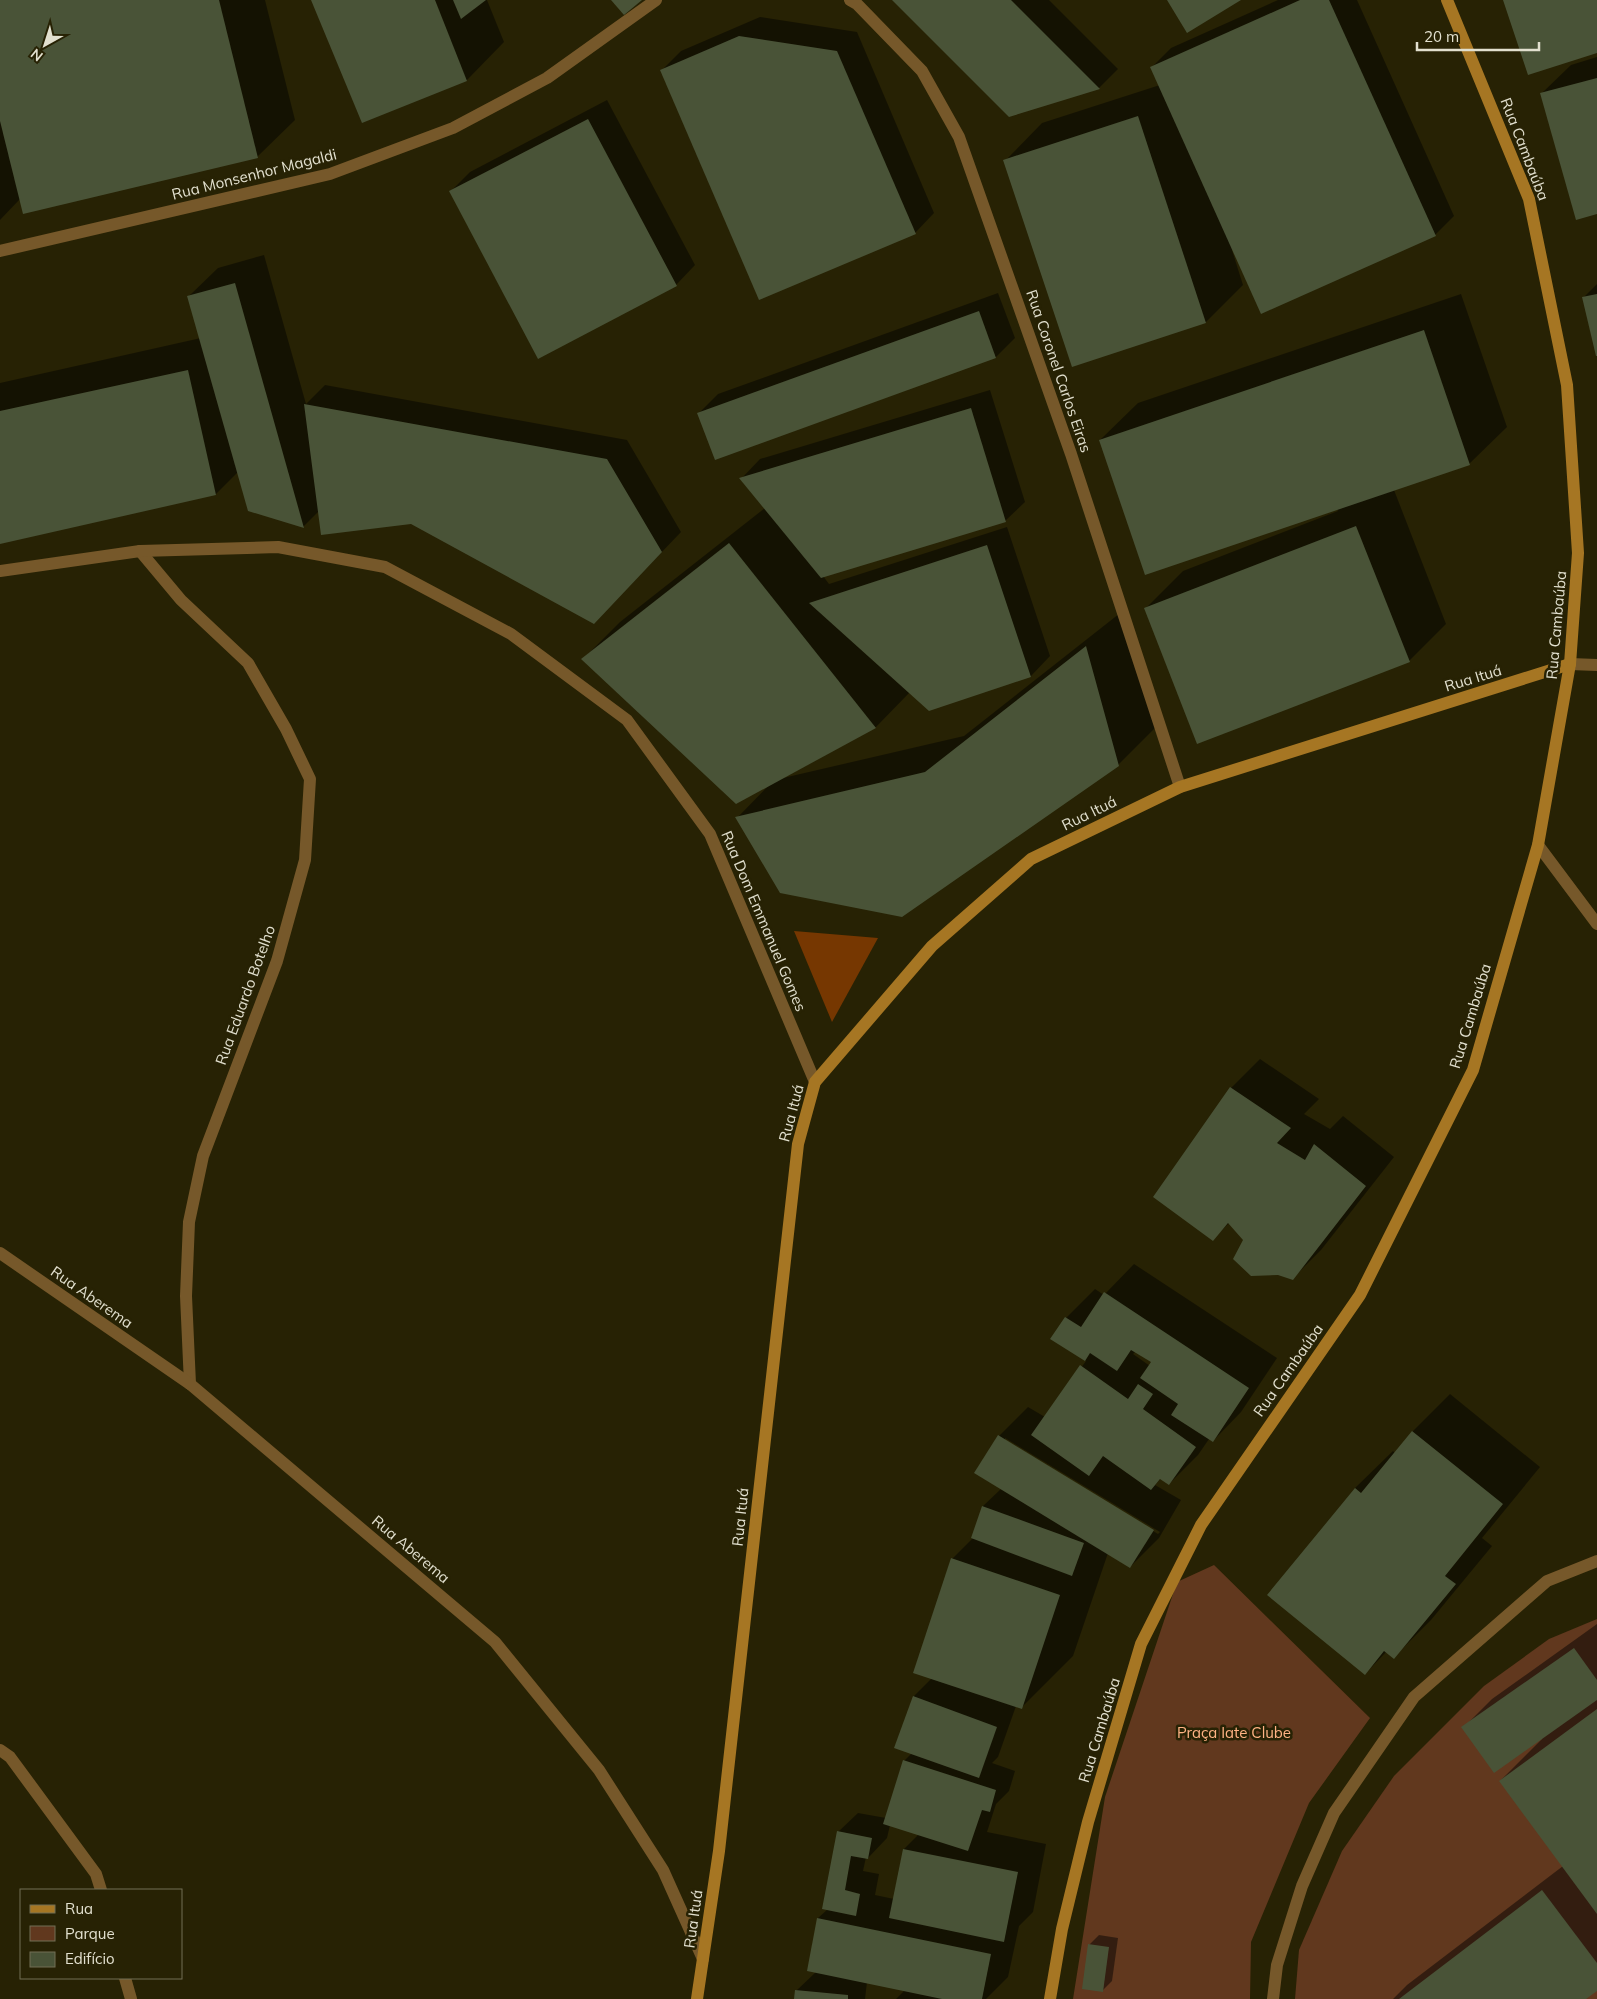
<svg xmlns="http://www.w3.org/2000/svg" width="1597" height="1999" viewBox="0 0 1597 1999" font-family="Mulish,sans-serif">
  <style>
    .green { fill: #61381e }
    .forest { fill: #763701 }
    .shadow { fill: #0007; fill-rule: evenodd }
    .building { fill: #495337 }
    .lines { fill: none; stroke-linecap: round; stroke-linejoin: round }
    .street { stroke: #76582a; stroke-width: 12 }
    .secondary { stroke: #a67623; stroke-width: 12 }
    .labels { text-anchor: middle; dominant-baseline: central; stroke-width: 5; stroke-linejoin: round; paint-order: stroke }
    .street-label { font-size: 15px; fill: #e2e0cf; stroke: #272204 }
    .park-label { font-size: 15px; fill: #ffb384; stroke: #272204 }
  </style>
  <rect width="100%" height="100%" fill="#272204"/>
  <g class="green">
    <path d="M1214,1565L1370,1718L1309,1803L1251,1942L1250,1999H1073L1105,1797L1177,1582Z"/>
    <path d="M1597,1619V1999H1295L1299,1950L1342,1851L1394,1776L1484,1686L1549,1639Z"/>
  </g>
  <path class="forest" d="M794,931L878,938L832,1022Z"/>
  <g class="shadow">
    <path d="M0,0H265L295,120L257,157L20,199L0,220Z"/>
    <path d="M313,0H487L504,42L467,80L362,121Z"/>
    <path d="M893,0H1049L1118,69L1099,88L1009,116Z"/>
    <path d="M1278,0H1357L1454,216L1435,235L1234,250H1232L1243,285L1206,322L1073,365L1005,161L1042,123L1160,85L1152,67L1171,48Z"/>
    <path d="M760,17L857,32L934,213L915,233L662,70L681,51Z"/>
    <path d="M1597,57V213L1542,93L1571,65Z"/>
    <path d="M607,100L695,265L676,285L451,191L470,172Z"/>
    <path d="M264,255L306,404L325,385L627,440L681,532L613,603L411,523L319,511L303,527L238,472L216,494L0,542V383L201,338L189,296L218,268Z"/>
    <path d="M1597,284V354L1583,298Z"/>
    <path d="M998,293L1015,338L996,357L699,413L718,394Z"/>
    <path d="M1461,294L1507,427L1469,464L1394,490L1446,624L1409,661L1146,608L1183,571L1338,511L1337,509L1100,440L1138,403Z"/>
    <path d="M990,390L1025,502L1005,521L823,576L829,584L1007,527L1050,656L1031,676L929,709L910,692L876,727L783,778L964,736L1124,610L1156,727L1118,765L737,818L768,786L583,659L620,622L765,508L741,479L760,459Z"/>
    <path d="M1260,1059L1319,1099L1304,1114L1330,1129L1343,1116L1394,1157L1321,1250L1292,1279L1278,1274L1229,1223L1213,1239L1155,1197L1231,1088Z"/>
    <path d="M1134,1264L1277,1358L1241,1412L1213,1441L1209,1439L1198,1455L1169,1484L1161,1478L1155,1485L1181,1500L1159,1538L1130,1567L1108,1553L1073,1656L1021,1708L1016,1706L998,1757L992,1763L1015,1771L1009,1791L996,1804L987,1832L1046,1844L1033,1912L1019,1926L1008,1977L986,1999H896L905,1990L867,1982L865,1999H796V1991L816,1972L818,1918L828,1909L838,1832L858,1813L886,1818L904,1761L912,1753L914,1696L932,1678L952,1559L973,1538L983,1506L1002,1488L999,1436L1028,1407L1045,1417L1086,1361L1052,1339L1066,1318L1095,1289L1104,1295ZM1136,1351L1152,1361L1150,1366L1133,1354ZM1005,1438L1160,1532L1158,1534L1005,1440ZM890,1825L919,1834L904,1849L894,1899L875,1895L879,1874L863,1871L866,1857L868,1858L887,1838Z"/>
    <path d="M1450,1394L1540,1467L1482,1538L1492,1546L1431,1620L1394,1657L1387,1651L1365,1674L1355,1488L1393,1451L1395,1453L1413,1431Z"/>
    <path d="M1597,1624V1989L1584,1999H1393L1407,1985L1563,1866L1500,1781L1542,1739L1463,1728L1492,1699Z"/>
    <path d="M1099,1935L1118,1938L1112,1981L1103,1990L1089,1945Z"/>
  </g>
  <g class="building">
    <path d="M0,0H219L258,158L23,214L0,121Z"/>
    <path d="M311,0H435L467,81L362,123Z"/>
    <path d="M453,0H486L461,19Z"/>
    <path d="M611,0H642L624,15Z"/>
    <path d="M892,0H1011L1100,89L1009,117Z"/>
    <path d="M1167,0H1241L1187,33Z"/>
    <path d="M1300,0H1329L1436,236L1261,314L1150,67Z"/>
    <path d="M1503,0H1597V53L1528,75Z"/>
    <path d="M739,36L837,51L916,234L759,300L660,70Z"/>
    <path d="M1597,78V214L1576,220L1540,93Z"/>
    <path d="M1138,116L1206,323L1072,367L1003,160Z"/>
    <path d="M588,119L677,286L538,359L449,191Z"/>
    <path d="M235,283L304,528L248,511L187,296Z"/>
    <path d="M1597,294V356H1596L1582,297Z"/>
    <path d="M979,311L996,358L715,460L697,413Z"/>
    <path d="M1424,330L1470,465L1145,575L1099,440Z"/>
    <path d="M188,370L216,495L0,544V411Z"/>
    <path d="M304,404L607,459L662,552L594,624L411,524L321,535Z"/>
    <path d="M971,408L1006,522L821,578L739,478Z"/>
    <path d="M1356,526L1410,662L1197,744L1144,608Z"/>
    <path d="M729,543L876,728L736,804L581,659Z"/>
    <path d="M987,545L1031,677L929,711L809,603Z"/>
    <path d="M1086,646L1119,766L902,917L780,893L735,817L925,772Z"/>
    <path d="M1230,1087L1291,1128L1277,1143L1305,1160L1314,1144L1366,1186L1293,1280L1278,1275L1251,1276L1233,1259L1243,1240L1228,1223L1213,1241L1153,1197Z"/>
    <path d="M1104,1292L1249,1388L1213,1442L1171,1415L1178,1404L1140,1378L1151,1362L1131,1350L1117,1371L1090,1353L1085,1361L1050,1339L1065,1317L1081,1327Z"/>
    <path d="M1080,1365L1128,1399L1138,1384L1153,1394L1143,1409L1196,1447L1169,1485L1160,1479L1151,1490L1103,1456L1089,1476L1031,1435Z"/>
    <path d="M1412,1431L1503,1504L1445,1576L1456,1584L1394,1659L1384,1651L1365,1675L1267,1595L1355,1488L1361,1493Z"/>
    <path d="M998,1435L1154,1530L1130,1568L974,1473Z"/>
    <path d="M982,1506L1084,1543L1072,1576L971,1538Z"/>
    <path d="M951,1558L1060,1595L1022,1709L913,1673Z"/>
    <path d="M1574,1648L1597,1680V1700L1494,1773L1461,1727Z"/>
    <path d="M913,1696L997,1727L979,1778L894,1748Z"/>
    <path d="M1597,1709V1914L1499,1781Z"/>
    <path d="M903,1760L996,1790L990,1812L982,1810L968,1851L883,1824Z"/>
    <path d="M837,1831L872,1838L868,1859L851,1856L845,1890L860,1894L856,1916L822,1909Z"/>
    <path d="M903,1849L1018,1872L1004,1942L889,1918Z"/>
    <path d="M1542,1890L1597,1963V1991L1586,1999H1399Z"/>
    <path d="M817,1918L991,1954L982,1999H942L807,1971Z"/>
    <path d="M1088,1944L1109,1947L1103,1992L1082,1989Z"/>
    <path d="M795,1990L848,1995V1999H794Z"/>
  </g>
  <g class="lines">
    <g class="street">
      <path d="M850,0L857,4L922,71L959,137L1071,454L1180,787"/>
      <path d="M0,251L330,174L453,128L547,78L656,0"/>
      <path d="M140,551L181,600L248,663L286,729L310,779L305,860L277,961L203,1156L189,1222L186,1296L190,1384"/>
      <path d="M0,571L140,551L278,547L385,567L511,634L627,720L710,834L815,1082"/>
      <path d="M1570,664L1597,665"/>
      <path d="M1538,845L1597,924"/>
      <path d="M0,1253L190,1384L495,1642L599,1770L663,1870L703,1959"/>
      <path d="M0,1750L10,1757L96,1874L101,1890"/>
      <path d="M125,1978L131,1999"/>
      <path d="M1273,1999L1277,1965L1302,1886L1334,1813L1414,1697L1547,1581L1597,1561"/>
    </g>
    <g class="secondary">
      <path d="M697,1999L719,1851L798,1144L815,1082L932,946L1031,859L1180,787L1570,664"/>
      <path d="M1050,1999L1062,1929L1088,1822L1141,1644L1201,1525L1360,1295L1473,1070L1538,845L1570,664L1578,553L1567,385L1529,199L1447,0"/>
    </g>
  </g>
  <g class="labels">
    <g class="street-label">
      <text transform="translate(1525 149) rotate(69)">Rua Cambaúba</text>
      <text transform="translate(254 174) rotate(-14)">Rua Monsenhor Magaldi</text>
      <text transform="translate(1059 371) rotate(71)">Rua Coronel Carlos Eiras</text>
      <text transform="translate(1556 625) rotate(-85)">Rua Cambaúba</text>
      <text transform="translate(1473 678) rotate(-17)">Rua Ituá</text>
      <text transform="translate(1089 813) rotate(-26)">Rua Ituá</text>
      <text transform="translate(764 921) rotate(67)">Rua Dom Emmanuel Gomes</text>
      <text transform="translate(245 995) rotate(-70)">Rua Eduardo Botelho</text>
      <text transform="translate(1470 1016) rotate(-73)">Rua Cambaúba</text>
      <text transform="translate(791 1113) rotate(-75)">Rua Ituá</text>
      <text transform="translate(92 1297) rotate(35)">Rua Aberema</text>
      <text transform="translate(1288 1370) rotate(-55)">Rua Cambaúba</text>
      <text transform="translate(740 1517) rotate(-84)">Rua Ituá</text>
      <text transform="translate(411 1549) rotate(40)">Rua Aberema</text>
      <text transform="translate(1099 1730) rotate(-73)">Rua Cambaúba</text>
      <text transform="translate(693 1919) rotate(-82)">Rua Ituá</text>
    </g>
    <g class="park-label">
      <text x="1234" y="1732">Praça Iate Clube</text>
    </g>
  </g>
  <rect x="20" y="1889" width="162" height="90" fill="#272204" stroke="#726e55"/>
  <rect x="30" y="1905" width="25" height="8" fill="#a67623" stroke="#726e55"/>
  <text x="65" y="1914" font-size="15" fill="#e2e0cf">Rua</text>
  <rect x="30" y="1926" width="25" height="15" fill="#61381e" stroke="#726e55"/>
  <text x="65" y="1939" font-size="15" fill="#e2e0cf">Parque</text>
  <rect x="30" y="1952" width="25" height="15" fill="#495337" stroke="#726e55"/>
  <text x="65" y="1964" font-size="15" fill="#e2e0cf">Edifício</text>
  <g transform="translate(45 45) rotate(219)" stroke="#272204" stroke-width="4" paint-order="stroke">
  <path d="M0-4L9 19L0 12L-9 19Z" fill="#e2e0cf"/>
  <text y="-8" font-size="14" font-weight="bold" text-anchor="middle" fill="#e2e0cf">N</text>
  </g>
  <path d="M1417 42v8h122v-8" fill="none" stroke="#e2e0cf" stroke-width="2.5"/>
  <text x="1424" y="42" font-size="15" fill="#e2e0cf" stroke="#272204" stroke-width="4" paint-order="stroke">20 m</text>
</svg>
